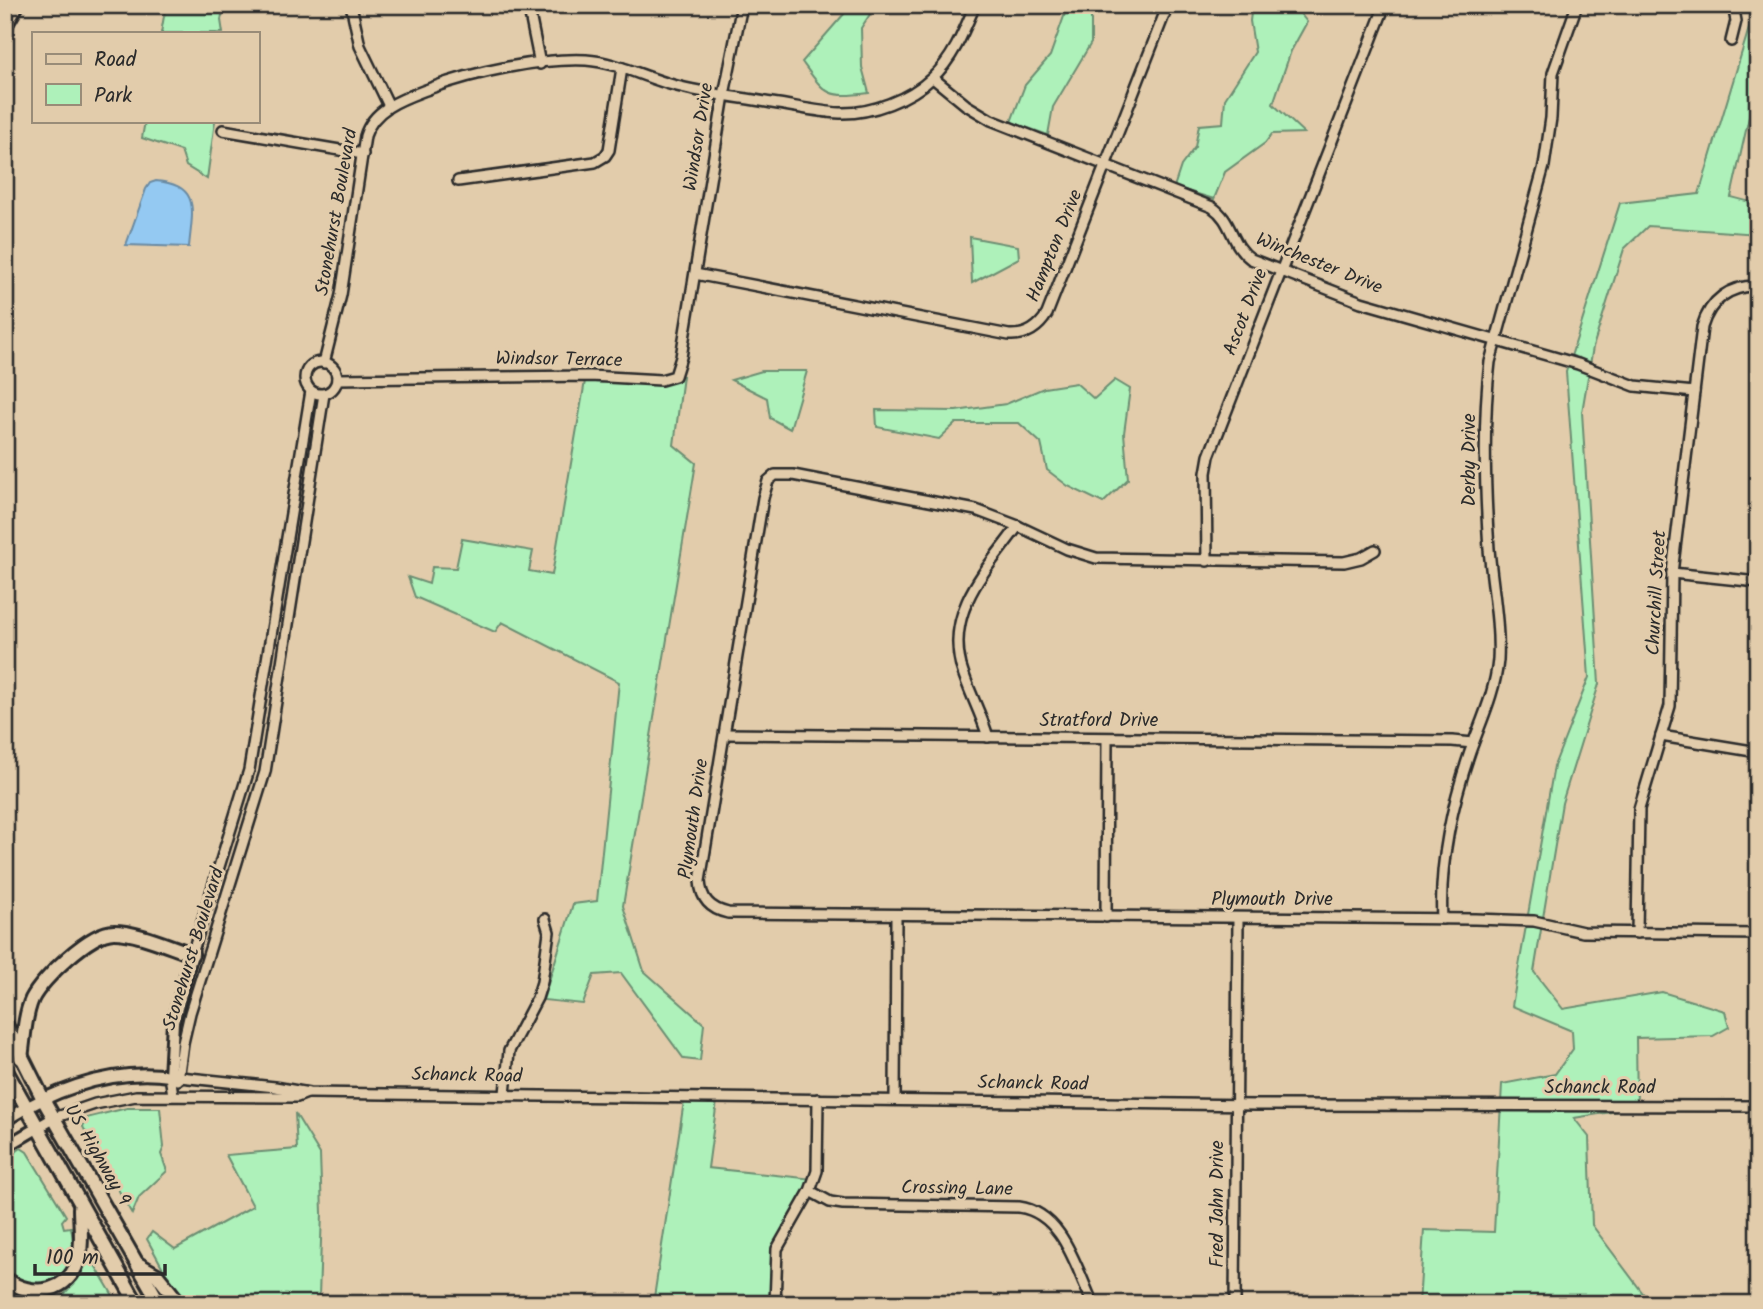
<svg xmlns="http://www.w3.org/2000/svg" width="1763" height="1309" viewBox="0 0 1763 1309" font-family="Kalam,sans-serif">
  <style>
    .green { fill: #aef1ba; stroke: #6c8e72; stroke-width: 2 }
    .water { fill: #94c9f2; stroke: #6a8aa2; stroke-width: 2 }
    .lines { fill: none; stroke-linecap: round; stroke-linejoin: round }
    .minor-casing { stroke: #2b2b2b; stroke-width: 14 }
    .major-casing { stroke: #2b2b2b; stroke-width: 16 }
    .highway-casing { stroke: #2b2b2b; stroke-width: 18 }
    .minor { stroke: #e2ccab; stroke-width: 9 }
    .major { stroke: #e2ccab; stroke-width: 10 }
    .highway { stroke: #e2ccab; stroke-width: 12 }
    .labels { text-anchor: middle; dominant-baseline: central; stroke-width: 6; stroke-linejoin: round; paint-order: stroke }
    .street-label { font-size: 19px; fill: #2b2b2b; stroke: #e2ccab }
  </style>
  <rect width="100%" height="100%" fill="#e2ccab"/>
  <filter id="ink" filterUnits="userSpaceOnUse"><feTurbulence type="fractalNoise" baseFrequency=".0143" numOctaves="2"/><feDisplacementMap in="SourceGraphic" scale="14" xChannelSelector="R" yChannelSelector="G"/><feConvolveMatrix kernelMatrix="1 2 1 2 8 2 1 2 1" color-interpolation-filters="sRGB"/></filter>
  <g filter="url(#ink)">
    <g class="green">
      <path d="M166,5H224L221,20L223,33H161Z"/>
      <path d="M834,5H876L861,28L862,67L869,93C827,98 827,96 802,62L844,14Z"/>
      <path d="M1068,5H1091V43L1053,107L1048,135L1011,122L1025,85L1050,56Z"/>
      <path d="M1252,5H1296L1295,7L1307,22L1291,51L1273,104L1304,133L1272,134L1265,143L1225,172L1214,199L1174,187L1181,166L1195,147L1199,125L1223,123L1225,99L1255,52L1250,21Z"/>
      <path d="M1756,5L1758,77L1731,197L1758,204V234L1648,226L1624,249L1593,347L1582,412L1599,684L1562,803L1534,972L1563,1009L1662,992L1725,1011L1729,1027L1713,1036L1636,1038L1637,1108L1574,1118L1589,1137L1592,1225L1648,1300L1654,1304H1419L1424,1230L1494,1232L1502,1084L1555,1074L1573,1049L1572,1031L1512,1006L1554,766L1589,677L1566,372L1620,203L1699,194Z"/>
      <path d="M145,121H215L207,179L186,166L181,151L142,138Z"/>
      <path d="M970,237L1018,246L1019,258L972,283Z"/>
      <path d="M762,371H807L790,429L770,418L767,398L731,380Z"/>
      <path d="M586,375L683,376L674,445L696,463L623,906L644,971L704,1024L700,1061L684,1059L621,973L594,975L583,1004L543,1000L573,904L597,901L619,682L502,622L495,632L415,597L408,577L429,584L432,567L456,568L462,539L533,551L529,571L552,575Z"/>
      <path d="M1115,380L1130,389L1124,433L1128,479L1103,503L1068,486L1047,470L1041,443L1019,423H956L939,439L877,427L876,410L956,411L1006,404L1044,388L1076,383L1094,399Z"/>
      <path d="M684,1101H717L708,1168L814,1179L778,1247L774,1304H653Z"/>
      <path d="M127,1108H160L164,1147L161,1154L167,1171L139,1197L132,1214L83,1127L86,1118Z"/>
      <path d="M295,1113L320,1154L322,1213L319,1296L315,1304H187L177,1294L147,1239L152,1232L175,1249L253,1206L226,1155L297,1149Z"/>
      <path d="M21,1148L27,1152L66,1216L62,1221L64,1228L71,1227C73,1240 77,1259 69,1271C52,1296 24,1288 5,1272V1160Z"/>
      <path d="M89,1255L118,1304H5V1289L11,1293L56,1304L73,1284Z"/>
    </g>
    <path class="water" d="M156,181C202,185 192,212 189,247L126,245L146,189L150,183Z"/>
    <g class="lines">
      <g class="minor-casing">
        <g id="minor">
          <path d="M351,5L360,46L389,106"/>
          <path d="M528,5L540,64"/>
          <path d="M1731,41L1736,21L1733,5"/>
          <path d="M933,78L966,105L991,120L1212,207C1233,221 1230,244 1251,259L1361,302L1578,364L1635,386L1694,392"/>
          <path d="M223,130L363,154"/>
          <path d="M458,181L595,162L605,156L609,150L622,68"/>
          <path d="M695,274L1009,335C1026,336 1038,329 1047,314L1168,5"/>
          <circle cx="321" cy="378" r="16"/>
          <path d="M324,363L341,295L365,136C374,107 405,98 431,88C474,72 540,58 586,60C616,62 644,77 673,85C705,94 739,97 772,103C794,106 817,112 840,113C871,114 910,99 932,78C953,59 964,31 975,5"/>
          <path d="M337,379L590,376L661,380L675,376L681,357L724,95L742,5"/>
          <path d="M1375,550L1361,558L1344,562L1096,558L1067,549L1018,526L976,510L793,475H775L768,481L763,498L700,881C701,899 710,909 728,913L1475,919L1534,921L1583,932L1758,934"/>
          <path d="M1207,561L1206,473L1209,456L1385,5"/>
          <path d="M1672,573L1758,582"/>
          <path d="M725,734L1452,741L1473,743"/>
          <path d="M1661,736L1758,752"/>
          <path d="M988,737C981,713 968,690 961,666C946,609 988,568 1018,526"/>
          <path d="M1106,917L1107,739"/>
          <path d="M1442,919C1439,862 1452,805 1470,752C1481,721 1495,693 1498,660C1500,624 1492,585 1489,549C1485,491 1483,419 1490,362L1544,166L1551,118L1553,73L1577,5"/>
          <path d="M1637,933L1639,809L1670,706L1672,573L1702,327C1710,300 1730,285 1758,286"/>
          <path d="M192,954L249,770L311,391"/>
          <path d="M178,1080L183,1043L190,1013L265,772L324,394"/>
          <path d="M505,1094L509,1051L537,998L542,982L549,932L545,919"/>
          <path d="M173,1095L170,1076L275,1087L309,1093L1256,1105L1758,1106"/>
          <path d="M895,1100L896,915"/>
          <path d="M54,1118L95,1104L136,1096L297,1097L307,1093"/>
          <path d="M810,1191L830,1202L843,1204L1019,1207C1063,1213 1076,1268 1093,1304"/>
          <path d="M775,1304L777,1249L810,1191L817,1171L818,1099"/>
          <path d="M1235,1304L1238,918"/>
        </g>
      </g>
      <g class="major-casing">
        <g id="major">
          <path d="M5,1120C54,1090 112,1068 170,1076L173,1022L192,954"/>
          <path d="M5,1147L54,1118"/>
        </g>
      </g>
      <g class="highway-casing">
        <g id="highway">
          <path d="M5,26L17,5"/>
          <path d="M5,1023L43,1099L160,1304"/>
          <path d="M21,1058C24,1039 24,1017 32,999C42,979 90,932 114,932C137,932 170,947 192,954"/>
          <path d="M5,1069L137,1304"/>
          <path d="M138,1264L157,1275L180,1304"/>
          <path d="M5,1278C31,1300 71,1293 79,1257C83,1242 80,1224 80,1208"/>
        </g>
      </g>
      <use href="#minor" class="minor"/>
      <use href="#major" class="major"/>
      <use href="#highway" class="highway"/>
    </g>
  </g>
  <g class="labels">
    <g class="street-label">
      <text transform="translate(699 137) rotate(-81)">Windsor Drive</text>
      <text transform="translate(337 212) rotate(-80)">Stonehurst Boulevard</text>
      <text transform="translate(1055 246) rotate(-68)">Hampton Drive</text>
      <text transform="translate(1319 264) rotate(22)">Winchester Drive</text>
      <text transform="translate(1246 312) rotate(-69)">Ascot Drive</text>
      <text transform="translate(559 360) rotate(1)">Windsor Terrace</text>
      <text transform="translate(1470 460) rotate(-90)">Derby Drive</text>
      <text transform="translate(1657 593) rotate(-87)">Churchill Street</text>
      <text x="1099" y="721">Stratford Drive</text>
      <text transform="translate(694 819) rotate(-82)">Plymouth Drive</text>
      <text x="1272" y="900">Plymouth Drive</text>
      <text transform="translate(194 949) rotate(-73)">Stonehurst Boulevard</text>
      <text transform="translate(467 1076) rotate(1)">Schanck Road</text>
      <text transform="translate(1033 1084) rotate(1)">Schanck Road</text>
      <text x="1600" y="1088">Schanck Road</text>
      <text transform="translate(97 1155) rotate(60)">US Highway 9</text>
      <text transform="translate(957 1189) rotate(1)">Crossing Lane</text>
      <text transform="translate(1218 1204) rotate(-90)">Fred Jahn Drive</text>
    </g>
  </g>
  <rect width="1763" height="1309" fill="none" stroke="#e2ccab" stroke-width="28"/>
  <rect x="14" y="14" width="1735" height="1281" fill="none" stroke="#2b2b2b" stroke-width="2.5" filter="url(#ink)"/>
  <rect x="32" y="32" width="228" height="91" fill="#e2ccab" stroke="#998c78" stroke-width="2"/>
  <rect x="46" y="54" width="35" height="10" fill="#e2ccab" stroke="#998c78" stroke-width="2"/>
  <text x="94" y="66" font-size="21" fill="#2b2b2b">Road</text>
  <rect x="46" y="84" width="35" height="21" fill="#aef1ba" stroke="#998c78" stroke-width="2"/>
  <text x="94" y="102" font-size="21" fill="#2b2b2b">Park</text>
  <path d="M35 1264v10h130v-10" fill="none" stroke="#2b2b2b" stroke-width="3.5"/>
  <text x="46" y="1264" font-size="21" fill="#2b2b2b" stroke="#e2ccab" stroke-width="5" paint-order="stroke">100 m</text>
</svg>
